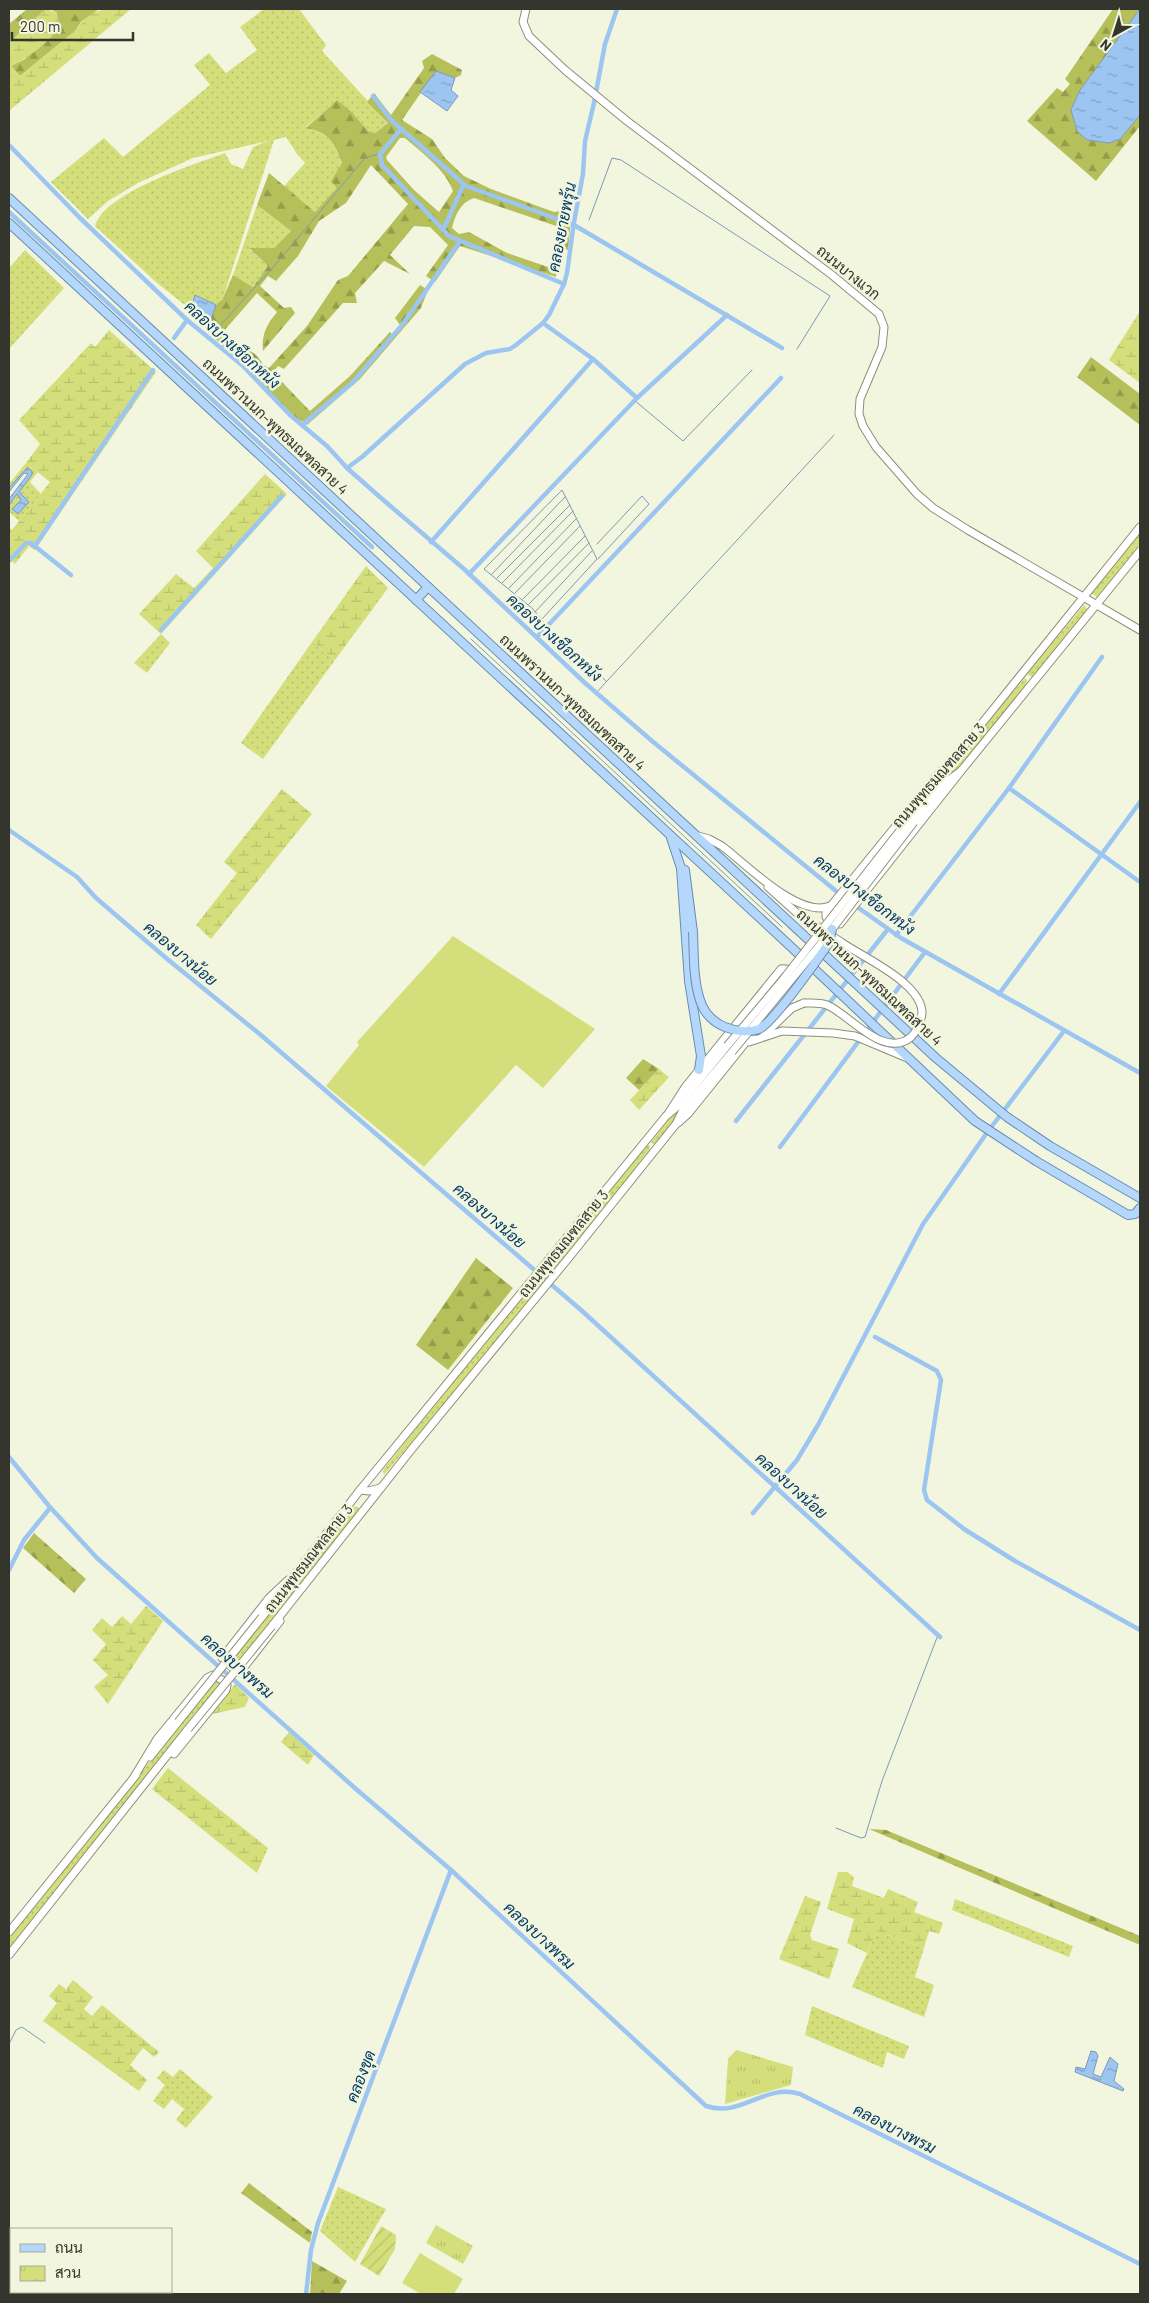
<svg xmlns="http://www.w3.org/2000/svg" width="1149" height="2303" viewBox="0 0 1149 2303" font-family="Barlow,Sarabun,sans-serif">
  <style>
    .grass { fill: url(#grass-dots) }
    .forest { fill: url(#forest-firs); fill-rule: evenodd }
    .wetland { fill: url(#wetland-marsh) }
    .park { fill: url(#park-tufts) }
    .garden { fill: url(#garden-furrows) }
    .pitch { fill: #d4df7c }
    .water { fill: url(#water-ripples); stroke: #7d9ab6 }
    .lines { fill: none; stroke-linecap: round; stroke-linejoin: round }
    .stream { stroke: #7d9ab6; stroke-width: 1 }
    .canal { stroke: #9cc5f1; stroke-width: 4.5 }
    .secondary-casing { stroke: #8c8f7a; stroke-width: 9 }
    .primary-casing { stroke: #678db1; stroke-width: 10 }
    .secondary { stroke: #fff; stroke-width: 7 }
    .primary { stroke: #b4d7fb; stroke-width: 8 }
    .secondary-bridge-casing { stroke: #8c8f7a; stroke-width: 9; stroke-linecap: butt }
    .primary-bridge-casing { stroke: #678db1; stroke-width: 10; stroke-linecap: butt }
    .secondary-bridge { stroke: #fff; stroke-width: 7 }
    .primary-bridge { stroke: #b4d7fb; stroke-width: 8 }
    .labels { text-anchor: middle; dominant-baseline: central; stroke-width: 5; stroke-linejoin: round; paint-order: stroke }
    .street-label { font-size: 15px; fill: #34352c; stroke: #f3f6df }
    .water-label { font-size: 16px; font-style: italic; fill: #063b68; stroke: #f3f6df }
  </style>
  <defs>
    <pattern id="grass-dots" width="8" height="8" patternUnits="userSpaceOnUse" patternTransform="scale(1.25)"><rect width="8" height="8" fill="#d4df7c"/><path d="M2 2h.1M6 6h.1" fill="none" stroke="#b7c06b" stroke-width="1.8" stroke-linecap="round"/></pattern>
    <pattern id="forest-firs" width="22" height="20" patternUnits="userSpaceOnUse" patternTransform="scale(1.25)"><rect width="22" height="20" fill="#b6c05a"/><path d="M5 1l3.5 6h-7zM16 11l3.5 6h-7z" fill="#959d4b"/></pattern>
    <pattern id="wetland-marsh" width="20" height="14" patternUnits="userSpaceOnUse" patternTransform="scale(1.25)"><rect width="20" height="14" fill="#d4df7c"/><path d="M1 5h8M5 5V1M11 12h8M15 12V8" fill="none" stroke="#b7c06b"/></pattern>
    <pattern id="park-tufts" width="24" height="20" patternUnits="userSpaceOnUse" patternTransform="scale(1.25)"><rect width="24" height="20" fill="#d4df7c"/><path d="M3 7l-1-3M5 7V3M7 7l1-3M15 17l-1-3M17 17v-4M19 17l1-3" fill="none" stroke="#b7c06b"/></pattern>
    <pattern id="garden-furrows" width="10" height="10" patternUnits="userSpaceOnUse" patternTransform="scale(1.25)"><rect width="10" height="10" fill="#d4df7c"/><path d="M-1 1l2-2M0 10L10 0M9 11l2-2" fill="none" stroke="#b7c06b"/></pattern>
    <pattern id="water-ripples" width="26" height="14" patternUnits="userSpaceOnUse" patternTransform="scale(1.25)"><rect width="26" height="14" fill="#9cc5f1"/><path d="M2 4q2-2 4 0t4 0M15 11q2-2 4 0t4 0" fill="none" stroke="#80a1c3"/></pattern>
  </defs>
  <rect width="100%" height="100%" fill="#f3f6df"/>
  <g class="grass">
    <path d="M264,9H299L326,45L322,51L388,123L375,133L368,131L350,110L337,100L306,127C332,137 331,137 342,164L332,181L338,188L315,212L284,186L305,163L297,154L286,137L274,140L222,301L216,305L196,295L191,310L156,282L95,226C105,192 193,165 225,153L231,164L243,169L253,147L268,141L193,158L138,183L108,201L88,219L51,182L104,138L123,157L210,85L194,65L209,53L226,73L257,50L240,27Z"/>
    <path d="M257,205L291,231L274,248L249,249L268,266L253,287L233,275Z"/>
    <path d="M25,250L64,288L9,349V268Z"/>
    <path d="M26,463L38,472L30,482L41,494L19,521L9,512V505L17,494L25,506L19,492L32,475V471L27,468L9,488V484Z"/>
    <path d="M1140,532V544L1097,597L1091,593Z"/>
    <path d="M1084,605L1088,610L1032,677L1027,674Z"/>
    <path d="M161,634L170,643L147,673L134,663Z"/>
    <path d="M312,642L335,660L263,759L241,743Z"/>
    <path d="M1025,678L1027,680L1026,687L959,768L946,777L949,768Z"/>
    <path d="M683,1105L676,1120L655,1145L651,1142L676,1110Z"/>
    <path d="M647,1145L650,1146V1149L550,1277L541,1271Z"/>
    <path d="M537,1277L545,1284L384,1475L383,1470Z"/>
    <path d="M354,1506L359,1508L360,1511L235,1667L230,1662Z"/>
    <path d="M216,1679L221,1683L9,1948V1937Z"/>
    <path d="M955,1899L1073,1946L1069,1957L952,1910Z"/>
    <path d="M877,1931L924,1948L915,1977L934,1985L924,2017L852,1987Z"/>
    <path d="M812,2006L909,2046L904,2059L887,2052L883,2068L805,2035Z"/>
    <path d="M180,2069L213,2097L186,2128L176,2120L184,2109L172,2099L164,2109L153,2101L165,2085L157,2078L164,2070L173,2077Z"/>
    <path d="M338,2187L386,2209L355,2262L320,2231Z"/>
  </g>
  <g class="forest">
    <path d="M27,9H46L9,43V24Z"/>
    <path d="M50,9H99L81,22L75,31L20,76L11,66L25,59L57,13Z"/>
    <path d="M1113,9H1140L1080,90L1071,110L1077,131L1087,140L1109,143L1120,139L1140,115V126L1096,181L1027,121L1057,88L1063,92L1070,84L1065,79Z"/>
    <path d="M432,54L462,70L461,75L455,78L436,71L402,120L432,139L445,158L464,176L491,189L554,212L572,209L568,250L561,248L565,238L562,228L474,198C461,202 455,215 452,228L459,234L469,232L507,253L557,270L556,277L460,246L435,282L426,276L448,245L430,227L414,226L390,255L410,274L384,261L355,293L357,303H343L284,369L278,366L269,377L278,386L282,382L310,411L350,376L390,332L392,335L400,325L395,318L420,285L428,290L421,308L415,315L360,379L307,425L303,421L299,422L252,373L258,365L254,359L246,368L207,331C210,320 211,306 222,300L233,275L253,287L268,266L249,248H274L291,231L257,205L269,173L315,212L337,188L331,181L342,163C333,141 330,133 306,128L337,100L350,110L368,131L375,133L388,123L367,102L374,93L391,115L424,68L422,61ZM400,138H405C422,153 445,169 453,191L439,212L414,190L387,160L386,157ZM371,165L408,204L348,276L338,280L307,326L269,368C262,365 263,363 258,357C250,348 240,348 230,344L223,332L257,293L277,312C267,324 261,335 263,351L295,313L291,307L284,308L260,286L268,276L276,281L298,256L319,221L346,203Z"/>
    <path d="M1091,357L1140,394V425L1077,377Z"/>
    <path d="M643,1059L659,1069L639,1090L626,1078Z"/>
    <path d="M476,1258L513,1288L448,1370L416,1345Z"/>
    <path d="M34,1533L86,1579L74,1593L23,1548Z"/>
    <path d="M869,1829L886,1830L1140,1936V1945Z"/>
    <path d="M249,2183L312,2232L310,2243L241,2193Z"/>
    <path d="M312,2261L347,2281L339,2294H310Z"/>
  </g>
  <g class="wetland">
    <path d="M46,9L57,13L59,27C47,45 30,56 11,66L20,76L75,31C93,6 103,9 131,9L9,111V43Z"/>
    <path d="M1140,311V383L1109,360Z"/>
    <path d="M109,330L156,372L35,550L29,546L15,564L9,558V528L12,530L50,482L26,463L40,444L19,420L91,343L95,347Z"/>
    <path d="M265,474L287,494L161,634L139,614L176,574L194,588L213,568L196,551Z"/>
    <path d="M366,566L388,588L335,660L312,642Z"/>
    <path d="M282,789L312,814L211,939L196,925L237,873L224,862Z"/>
    <path d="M659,1069L669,1077L639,1110L630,1100Z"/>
    <path d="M146,1606L163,1621L108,1704L94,1687L108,1675L93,1660L106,1644L92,1630L102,1618L112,1627L122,1616L131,1624Z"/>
    <path d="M235,1684L249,1698L245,1707L212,1714Z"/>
    <path d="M289,1732L314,1755L308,1765L281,1742Z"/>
    <path d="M168,1768L268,1848L257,1873L152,1789Z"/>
    <path d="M838,1872H847L854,1877L852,1886L884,1898L888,1889L918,1902L914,1912L943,1923L939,1934L929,1931L924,1948L877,1931L867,1953L847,1943L854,1919L827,1909Z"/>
    <path d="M805,1896L821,1902L810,1935L812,1940L839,1949L829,1979L779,1959Z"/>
    <path d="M73,1980L93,1997L84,2009L92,2016L102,2005L159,2052L154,2057L143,2048L130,2065L147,2080L139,2091L43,2021L57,2003L49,1996L59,1984L66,1989Z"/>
  </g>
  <g class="park">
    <path d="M736,2050L793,2067L791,2085L725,2104L728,2059Z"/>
    <path d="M436,2225L473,2246L463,2264L426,2243Z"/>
  </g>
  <path class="garden" d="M381,2226L396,2235L395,2249L379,2276L360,2264Z"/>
  <g class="pitch">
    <path d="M453,936L595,1029L543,1088L516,1065L424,1167L326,1086L359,1045L357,1042Z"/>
    <path d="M420,2253L463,2279L454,2294H421L402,2283Z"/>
  </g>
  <g class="water">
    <path d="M1140,9V115L1120,139L1109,143L1087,140L1077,131L1071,110L1080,90Z"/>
    <path d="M436,71L455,78L451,90L458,96L447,111L420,92Z"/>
    <path d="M195,295L216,305L209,325L191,310Z"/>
    <path d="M27,468L32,471V475L19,492L29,502L18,514L12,509L21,500L17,494L9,505V499L28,474L24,473L9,492V488Z"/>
    <path d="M1091,2051L1096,2052L1098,2056L1093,2074L1101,2077L1110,2057L1118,2064L1114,2081L1124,2089L1123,2091L1075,2072L1076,2067L1085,2069Z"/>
  </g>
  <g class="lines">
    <g class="stream">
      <path d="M589,220L612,158L621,160L830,296L797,349"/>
      <path d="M208,339L276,264L365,158L381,153"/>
      <path d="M634,400L683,441L752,370"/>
      <path d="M597,544L642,496L649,504L598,559"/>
      <path d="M492,574L565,497"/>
      <path d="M497,578L570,505"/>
      <path d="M502,583L573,511"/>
      <path d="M509,588L577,518"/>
      <path d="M515,593L580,526"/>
      <path d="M523,599L585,536"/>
      <path d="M529,604L589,543"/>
      <path d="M535,612L592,551"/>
      <path d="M542,619L597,559L562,490L484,569L533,609L547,626L606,681"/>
      <path d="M471,639L782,927"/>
      <path d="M596,693L834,435"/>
      <path d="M836,1828L861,1838L865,1837L882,1781L938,1635"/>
      <path d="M9,2044L16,2030L22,2027L45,2043"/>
    </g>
    <g class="canal">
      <path d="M373,96L391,120L466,186L574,225L782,348"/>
      <path d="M401,129L380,154L382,165L449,236L564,284"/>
      <path d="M9,145L80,218L187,320L242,365L290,415L327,446L347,468L381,498L464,569L585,683L652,741L841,895"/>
      <path d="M9,212L372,547"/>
      <path d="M443,230L464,184"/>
      <path d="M543,323L593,359L637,398"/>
      <path d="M174,338L187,320"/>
      <path d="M302,425L352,383L403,324L460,241"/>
      <path d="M347,468L362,457L465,364L486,353L510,349L516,345L543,323L549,315L564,284L567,273L574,222L583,174L585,141L594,103L605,44L617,9"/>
      <path d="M431,542L593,359"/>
      <path d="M35,546L153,370"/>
      <path d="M9,561L26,543H31L71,575"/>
      <path d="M469,574L637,398L727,315"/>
      <path d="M161,630L282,496"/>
      <path d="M537,637L781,378"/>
      <path d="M1009,788L1140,882"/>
      <path d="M9,830L77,877L96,898L166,958L262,1036L581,1310L940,1637"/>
      <path d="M853,904L901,938L1140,1073"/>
      <path d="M896,935L1009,788L1102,657"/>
      <path d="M999,994L1140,802"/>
      <path d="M736,1121L888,929"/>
      <path d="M780,1147L925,952"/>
      <path d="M875,1337L937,1371L941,1380L924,1490L927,1500L964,1529L1015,1561L1140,1630"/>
      <path d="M9,1457L49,1506L97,1558L356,1789L451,1870L706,2106C742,2118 764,2083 800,2094L1140,2264"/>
      <path d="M753,1513L797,1460L818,1425L923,1224L986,1134L1064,1031"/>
      <path d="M9,1570L24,1540L50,1508"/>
      <path d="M306,2294L311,2250L318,2223L451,1870"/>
    </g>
    <g class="secondary-casing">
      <g id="secondary">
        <path d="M526,9L523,22L529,36L565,70L627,121L832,275L879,314L884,327L882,347L860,399L859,414L863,426L876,447L917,494L933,508L968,530L1140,630"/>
        <path d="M950,763L938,774L826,912V917L831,922L840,924L961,771"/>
        <path d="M909,819L942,778L950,763L1140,527"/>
        <path d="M914,822L946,782L961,771L1140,551"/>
        <path d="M698,836L709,839L722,846C746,864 799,919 830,906"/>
        <path d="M768,887L798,914L841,942"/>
        <path d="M764,1035L792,1008L804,1003"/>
        <path d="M749,1042L782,1031L833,1033L855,1036L905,1057"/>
        <path d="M668,1114L686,1086L781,969C789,968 796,972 796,980L688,1114L678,1123"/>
        <path d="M360,1490L369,1491L380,1488"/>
        <path d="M262,1617L360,1490L666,1116L678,1106L727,1046"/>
        <path d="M280,1621L241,1671L234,1669L222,1658L269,1598L288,1580"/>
        <path d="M272,1626L411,1450L571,1255L676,1124L683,1110L732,1052"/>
        <path d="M150,1757L178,1722"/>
        <path d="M134,1777L157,1739L207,1678L213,1675L222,1680L227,1685L226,1690L174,1754"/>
        <path d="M9,1932L136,1775"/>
        <path d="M9,1955L188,1729"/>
      </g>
    </g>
    <g class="primary-casing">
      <g id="primary">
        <path d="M9,198L936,1058L1007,1117L1050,1146L1140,1198"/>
        <path d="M9,223L788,944L975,1121L1036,1161L1128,1215L1135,1214L1140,1208"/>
        <path d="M416,600L428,587"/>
        <path d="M671,838L681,868L689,981L701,1056L699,1070"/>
        <path d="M685,870L693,932"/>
      </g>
    </g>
    <use href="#secondary" class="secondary"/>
    <use href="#primary" class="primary"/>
    <g class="secondary-bridge-casing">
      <g id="secondary-bridge">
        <path d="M804,1003C812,1003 819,1002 827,1005C849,1014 884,1060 911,1037C917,1031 921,1022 922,1013C922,983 864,958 841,942"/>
        <path d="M727,1046L781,982L909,819"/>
        <path d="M732,1052L819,946L914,822"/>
        <path d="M178,1722L262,1617"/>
        <path d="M188,1729L272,1626"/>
      </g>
    </g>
    <g class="primary-bridge-casing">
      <path id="primary-bridge" d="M693,932C694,954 693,979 700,1000C704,1013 713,1022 725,1027C735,1031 749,1033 759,1029C773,1023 818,959 829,943L832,929"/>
    </g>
    <use href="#secondary-bridge" class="secondary-bridge"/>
    <use href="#primary-bridge" class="primary-bridge"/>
  </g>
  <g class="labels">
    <g class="street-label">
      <text transform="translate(849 272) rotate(39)">ถนนบางแวก</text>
      <text transform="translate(276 426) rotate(43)">ถนนพรานนก-พุทธมณฑลสาย 4</text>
      <text transform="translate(573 702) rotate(43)">ถนนพรานนก-พุทธมณฑลสาย 4</text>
      <text transform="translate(938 775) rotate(-49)">ถนนพุทธมณฑลสาย 3</text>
      <text transform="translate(870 977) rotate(43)">ถนนพรานนก-พุทธมณฑลสาย 4</text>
      <text transform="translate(563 1243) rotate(-51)">ถนนพุทธมณฑลสาย 3</text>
      <text transform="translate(308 1558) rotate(-52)">ถนนพุทธมณฑลสาย 3</text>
    </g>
    <g class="water-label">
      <text transform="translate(561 227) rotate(-79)">คลองยายพรุ้น</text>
      <text transform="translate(233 344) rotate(42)">คลองบางเชือกหนัง</text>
      <text transform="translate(555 637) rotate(42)">คลองบางเชือกหนัง</text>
      <text transform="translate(865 894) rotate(37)">คลองบางเชือกหนัง</text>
      <text transform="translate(181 953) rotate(40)">คลองบางน้อย</text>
      <text transform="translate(490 1215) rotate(41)">คลองบางน้อย</text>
      <text transform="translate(792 1485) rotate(42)">คลองบางน้อย</text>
      <text transform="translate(238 1665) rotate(41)">คลองบางพรม</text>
      <text transform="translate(540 1935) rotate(43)">คลองบางพรม</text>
      <text transform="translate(360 2076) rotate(-69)">คลองขุด</text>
      <text transform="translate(895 2128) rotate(27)">คลองบางพรม</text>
    </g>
  </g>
  <rect width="1149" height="2303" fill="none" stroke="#34352c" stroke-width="20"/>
  <rect x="10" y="2228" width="162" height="65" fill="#f3f6df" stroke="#a7a997"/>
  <rect x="20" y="2244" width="25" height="8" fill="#b4d7fb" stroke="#a7a997"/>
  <text x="55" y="2253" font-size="15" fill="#34352c">ถนน</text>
  <rect x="20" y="2266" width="25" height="15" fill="url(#park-tufts)" stroke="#a7a997"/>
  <text x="55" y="2278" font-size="15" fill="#34352c">สวน</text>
  <g transform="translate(1114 35) rotate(219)" stroke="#f3f6df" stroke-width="4" paint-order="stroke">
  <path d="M0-4L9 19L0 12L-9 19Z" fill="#34352c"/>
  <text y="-8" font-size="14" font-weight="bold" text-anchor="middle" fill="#34352c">N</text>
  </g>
  <path d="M12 32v8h121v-8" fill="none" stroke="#34352c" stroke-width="2.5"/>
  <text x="20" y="32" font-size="15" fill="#34352c" stroke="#f3f6df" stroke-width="4" paint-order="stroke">200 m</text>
</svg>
